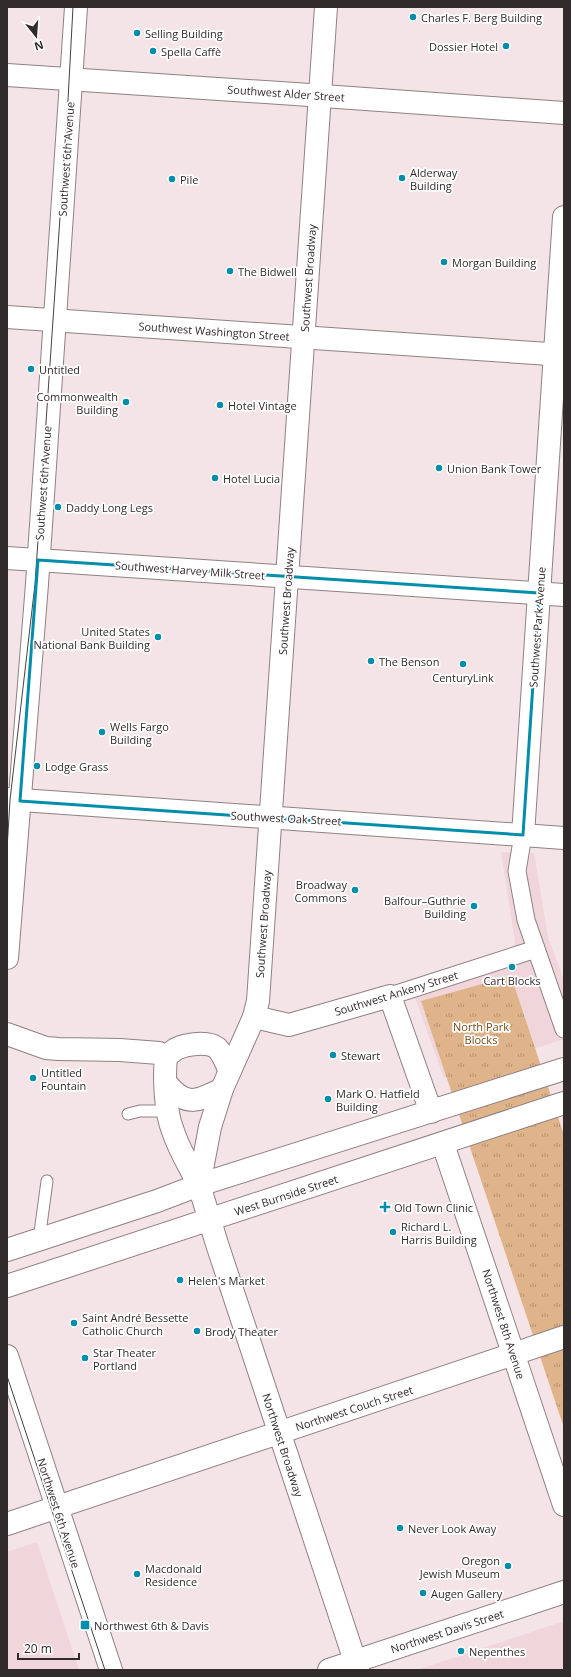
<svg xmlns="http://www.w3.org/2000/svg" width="571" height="1677" viewBox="0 0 571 1677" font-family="'Open Sans',sans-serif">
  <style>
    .built { fill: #f0d6da }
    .park { fill: url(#park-tufts) }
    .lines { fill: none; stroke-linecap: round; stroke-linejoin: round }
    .service-casing { stroke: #8f8083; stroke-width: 13 }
    .pedestrian-casing { stroke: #8f8083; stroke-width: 19 }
    .minor-casing { stroke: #8f8083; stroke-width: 24 }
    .tertiary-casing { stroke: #8f8083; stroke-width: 24 }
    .secondary-casing { stroke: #8f8083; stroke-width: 24 }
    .primary-casing { stroke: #8f8083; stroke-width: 24 }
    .service { stroke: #fff; stroke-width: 11 }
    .pedestrian { stroke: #fff; stroke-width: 17 }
    .minor { stroke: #fff; stroke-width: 22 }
    .tertiary { stroke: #fff; stroke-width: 22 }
    .secondary { stroke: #fff; stroke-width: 22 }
    .primary { stroke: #fff; stroke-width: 22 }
    .tram { stroke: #484041; stroke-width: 1 }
    .marked { fill: none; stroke: #028eab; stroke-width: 3; stroke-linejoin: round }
    .poi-dot { fill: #028eab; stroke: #fff; stroke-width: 1.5 }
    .labels { text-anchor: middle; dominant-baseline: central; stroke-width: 3.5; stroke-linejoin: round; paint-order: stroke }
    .poi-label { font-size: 11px; fill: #322b2c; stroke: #fff; text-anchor: start }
    .street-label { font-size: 11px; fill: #322b2c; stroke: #fff }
    .park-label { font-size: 11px; fill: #784c19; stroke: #fff }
  </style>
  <defs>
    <pattern id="park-tufts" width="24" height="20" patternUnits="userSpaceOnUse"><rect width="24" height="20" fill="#e0b48a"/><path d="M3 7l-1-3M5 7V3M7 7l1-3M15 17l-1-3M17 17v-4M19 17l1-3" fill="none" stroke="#b69371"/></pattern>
  </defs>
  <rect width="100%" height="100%" fill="#f5e4e7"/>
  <g class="built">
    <path d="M501,852L534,853L548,937L564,980V1039L444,1078L410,984L513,949L515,942Z"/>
    <path d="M37,1542L52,1588L79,1670H7V1552Z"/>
    <path d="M564,1621V1670H417Z"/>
  </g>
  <path class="park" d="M511,976L564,1135V1428L421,1001Z"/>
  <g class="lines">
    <g class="service-casing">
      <g id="service">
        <path d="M128,1114L140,1111H167"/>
        <path d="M39,1240L47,1181"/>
      </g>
    </g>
    <g class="pedestrian-casing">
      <g id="pedestrian">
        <path d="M523,835L517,871L526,920L564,1029"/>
        <path d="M390,996L536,949"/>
      </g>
    </g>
    <g class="minor-casing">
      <g id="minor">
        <path d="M523,835L564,217"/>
        <path d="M254,1017L289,1025L390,996L431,1112"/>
        <path d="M443,1144L564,1505"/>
        <path d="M7,1356L111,1670"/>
        <path d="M329,1670L564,1592"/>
      </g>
    </g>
    <g class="tertiary-casing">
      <g id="tertiary">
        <path d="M7,558L564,595"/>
        <path d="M7,799L564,838"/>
        <path d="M7,958L37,584L76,7"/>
        <path d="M7,1034L46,1048L59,1049L120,1050L159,1053L166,1057C164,1077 165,1112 173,1131C179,1150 190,1167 199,1185"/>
        <path d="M7,1524L564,1337"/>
      </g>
    </g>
    <g class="secondary-casing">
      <g id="secondary">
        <path d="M326,7L258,1001L254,1017L222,1089L210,1127L199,1185L217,1244L358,1670"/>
        <path d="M7,75L295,94L564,113"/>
        <path d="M7,317L564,355"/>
        <path d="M166,1057C169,1054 173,1051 176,1049C186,1044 208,1041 217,1048C223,1054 226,1062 229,1070"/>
        <path d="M166,1083C186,1108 198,1101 222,1089"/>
      </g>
    </g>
    <g class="primary-casing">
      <g id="primary">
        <path d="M7,1250L157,1201L199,1185L564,1069"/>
        <path d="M7,1286L564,1103"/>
      </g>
    </g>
    <use href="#service" class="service"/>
    <use href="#pedestrian" class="pedestrian"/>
    <use href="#minor" class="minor"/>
    <use href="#tertiary" class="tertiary"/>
    <use href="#secondary" class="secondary"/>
    <use href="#primary" class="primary"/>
    <g class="tram">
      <path d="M7,849L10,800L35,584L68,100L73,7"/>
      <path d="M7,1376L105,1670"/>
    </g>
  </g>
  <path class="marked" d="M38,560L539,593L523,835L20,801Z"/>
  <g class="poi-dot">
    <circle cx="413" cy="17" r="4"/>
    <circle cx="137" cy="33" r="4"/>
    <circle cx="506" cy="46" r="4"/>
    <circle cx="153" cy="51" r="4"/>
    <circle cx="402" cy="178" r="4"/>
    <circle cx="172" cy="179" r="4"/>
    <circle cx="444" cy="262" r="4"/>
    <circle cx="230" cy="271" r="4"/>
    <circle cx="31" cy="369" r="4"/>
    <circle cx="126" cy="402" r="4"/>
    <circle cx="220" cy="405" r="4"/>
    <circle cx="439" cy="468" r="4"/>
    <circle cx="215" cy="478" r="4"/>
    <circle cx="58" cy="507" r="4"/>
    <circle cx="158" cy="637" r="4"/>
    <circle cx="371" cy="661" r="4"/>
    <circle cx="463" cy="664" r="4"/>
    <circle cx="102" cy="732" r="4"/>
    <circle cx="37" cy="766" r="4"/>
    <circle cx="355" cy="890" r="4"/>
    <circle cx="474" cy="906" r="4"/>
    <circle cx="512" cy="967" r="4"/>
    <circle cx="333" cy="1055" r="4"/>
    <circle cx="33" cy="1078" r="4"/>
    <circle cx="328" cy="1099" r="4"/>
    <path d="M383 1201h4v4h4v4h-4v4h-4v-4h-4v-4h4z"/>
    <circle cx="393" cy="1232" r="4"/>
    <circle cx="180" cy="1280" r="4"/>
    <circle cx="74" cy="1323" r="4"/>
    <circle cx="197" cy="1331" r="4"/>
    <circle cx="85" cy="1358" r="4"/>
    <circle cx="400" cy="1528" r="4"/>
    <circle cx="508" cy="1566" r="4"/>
    <circle cx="137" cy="1574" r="4"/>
    <circle cx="423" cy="1593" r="4"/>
    <rect x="80" y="1620" width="10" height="10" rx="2"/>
    <circle cx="461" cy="1651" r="4"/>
  </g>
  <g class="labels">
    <g class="poi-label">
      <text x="421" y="17">Charles F. Berg Building</text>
      <text x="145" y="33">Selling Building</text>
      <text x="498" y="46" text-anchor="end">Dossier Hotel</text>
      <text x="161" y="51">Spella Caffè</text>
      <text x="410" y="172">Alderway<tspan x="410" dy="13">Building</tspan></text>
      <text x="180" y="179">Pile</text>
      <text x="452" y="262">Morgan Building</text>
      <text x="238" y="271">The Bidwell</text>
      <text x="39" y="369">Untitled</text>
      <text x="118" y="396" text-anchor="end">Commonwealth<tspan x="118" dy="13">Building</tspan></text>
      <text x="228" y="405">Hotel Vintage</text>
      <text x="447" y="468">Union Bank Tower</text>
      <text x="223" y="478">Hotel Lucia</text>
      <text x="66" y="507">Daddy Long Legs</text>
      <text x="150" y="631" text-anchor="end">United States<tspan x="150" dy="13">National Bank Building</tspan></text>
      <text x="379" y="661">The Benson</text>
      <text x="463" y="677" text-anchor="middle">CenturyLink</text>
      <text x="110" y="726">Wells Fargo<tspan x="110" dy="13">Building</tspan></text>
      <text x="45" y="766">Lodge Grass</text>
      <text x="347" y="884" text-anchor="end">Broadway<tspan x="347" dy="13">Commons</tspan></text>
      <text x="466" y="900" text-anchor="end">Balfour–Guthrie<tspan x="466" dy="13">Building</tspan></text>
      <text x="512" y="980" text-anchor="middle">Cart Blocks</text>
      <text x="341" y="1055">Stewart</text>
      <text x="41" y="1072">Untitled<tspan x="41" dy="13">Fountain</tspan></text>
      <text x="336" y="1093">Mark O. Hatfield<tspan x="336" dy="13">Building</tspan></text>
      <text x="394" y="1207">Old Town Clinic</text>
      <text x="401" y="1226">Richard L.<tspan x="401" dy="13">Harris Building</tspan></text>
      <text x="188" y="1280">Helen's Market</text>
      <text x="82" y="1317">Saint André Bessette<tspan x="82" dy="13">Catholic Church</tspan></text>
      <text x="205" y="1331">Brody Theater</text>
      <text x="93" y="1352">Star Theater<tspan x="93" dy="13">Portland</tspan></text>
      <text x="408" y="1528">Never Look Away</text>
      <text x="500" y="1560" text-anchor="end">Oregon<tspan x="500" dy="13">Jewish Museum</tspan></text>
      <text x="145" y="1568">Macdonald<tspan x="145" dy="13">Residence</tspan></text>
      <text x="431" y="1593">Augen Gallery</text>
      <text x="94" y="1625">Northwest 6th &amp; Davis</text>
      <text x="469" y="1651">Nepenthes</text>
    </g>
    <g class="street-label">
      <text transform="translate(286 93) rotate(4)">Southwest Alder Street</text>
      <text transform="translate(66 159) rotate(-86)">Southwest 6th Avenue</text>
      <text transform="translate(308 278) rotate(-86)">Southwest Broadway</text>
      <text transform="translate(214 331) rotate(4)">Southwest Washington Street</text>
      <text transform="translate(43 483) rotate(-86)">Southwest 6th Avenue</text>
      <text transform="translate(190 570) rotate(4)">Southwest Harvey Milk Street</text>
      <text transform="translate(286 601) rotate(-86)">Southwest Broadway</text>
      <text transform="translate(537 627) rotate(-86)">Southwest Park Avenue</text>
      <text transform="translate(286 818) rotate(3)">Southwest Oak Street</text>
      <text transform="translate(263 924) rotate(-86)">Southwest Broadway</text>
      <text transform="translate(396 993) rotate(-17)">Southwest Ankeny Street</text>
      <text transform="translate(286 1195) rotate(-18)">West Burnside Street</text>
      <text transform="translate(504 1324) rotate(72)">Northwest 8th Avenue</text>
      <text transform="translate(354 1408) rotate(-18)">Northwest Couch Street</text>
      <text transform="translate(283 1445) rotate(72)">Northwest Broadway</text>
      <text transform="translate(59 1513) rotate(72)">Northwest 6th Avenue</text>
      <text transform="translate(447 1631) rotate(-18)">Northwest Davis Street</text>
    </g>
    <g class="park-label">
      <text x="481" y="1026">North Park<tspan x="481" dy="13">Blocks</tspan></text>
    </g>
  </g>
  <rect width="571" height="1677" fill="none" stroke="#322b2c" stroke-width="16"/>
  <g transform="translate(36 36) rotate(163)" stroke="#ffffff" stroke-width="3" paint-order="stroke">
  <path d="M0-3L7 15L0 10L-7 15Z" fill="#322b2c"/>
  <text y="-6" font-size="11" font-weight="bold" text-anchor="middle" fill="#322b2c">N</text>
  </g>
  <path d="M18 1653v6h61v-6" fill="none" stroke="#322b2c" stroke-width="2"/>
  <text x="24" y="1653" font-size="12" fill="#322b2c" stroke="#ffffff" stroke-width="3" paint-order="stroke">20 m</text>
</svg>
